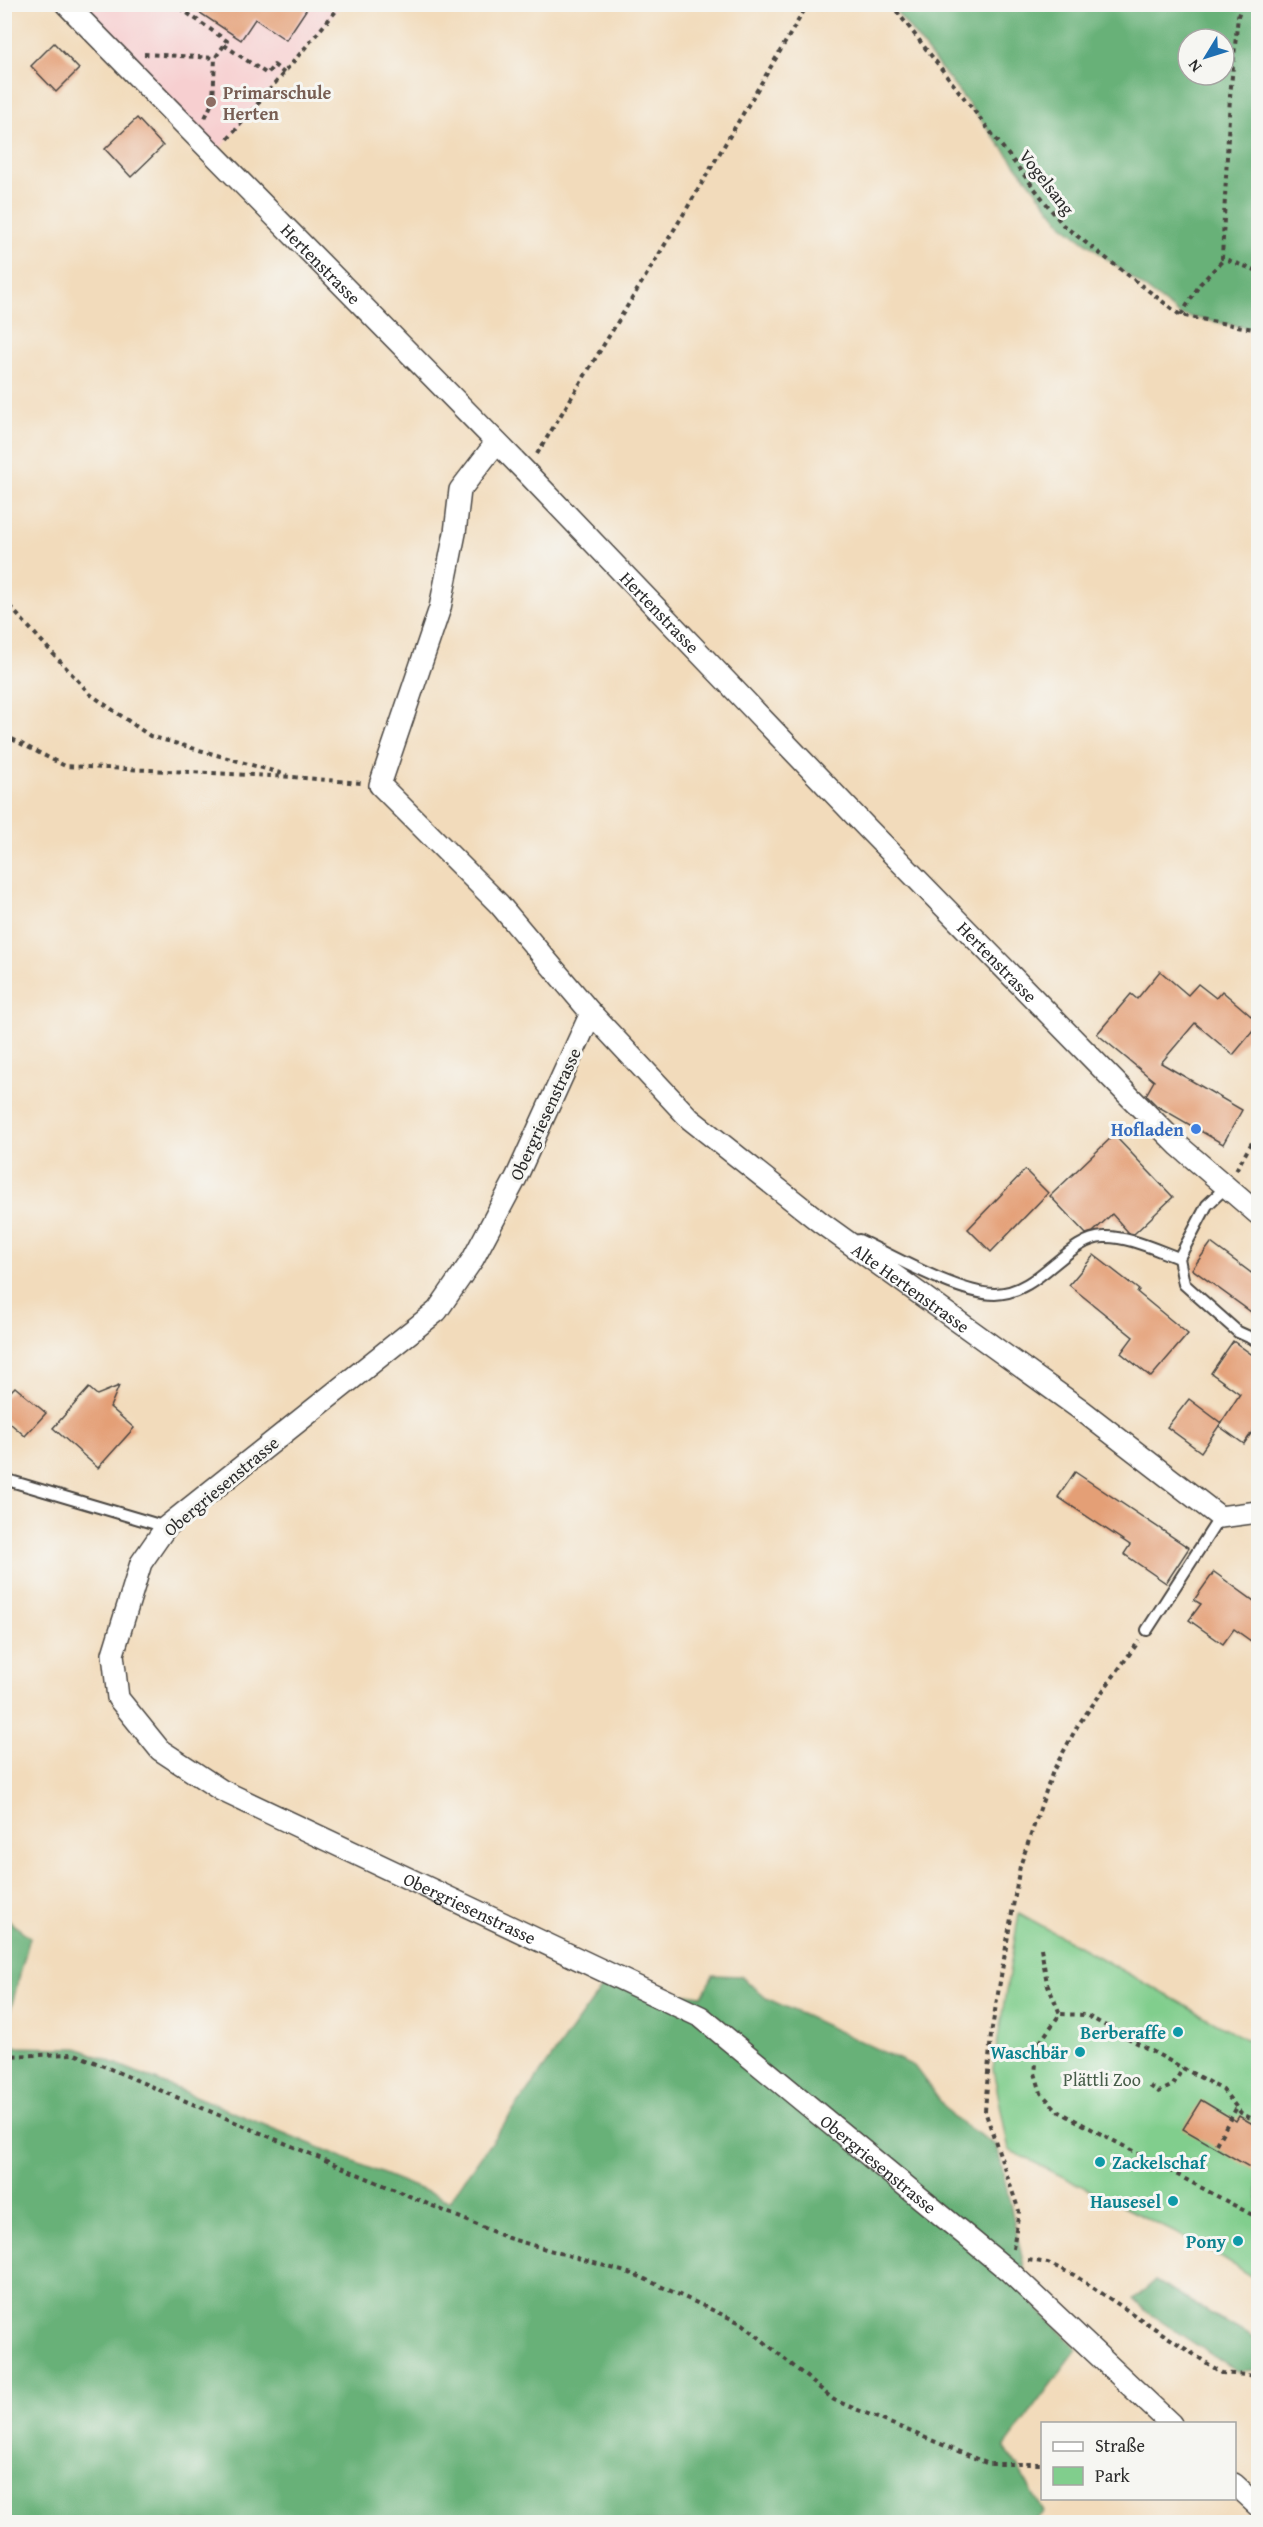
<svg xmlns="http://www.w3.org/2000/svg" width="1263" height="2527" viewBox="0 0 1263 2527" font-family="'Gentium Book Plus',serif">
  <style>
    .built { fill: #f7cfd0 }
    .green { fill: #81ce8d; stroke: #567c5c; stroke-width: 1.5 }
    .forest { fill: #68b178; stroke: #4a6e52; stroke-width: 1.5; fill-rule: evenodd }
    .building { fill: #e49f76 }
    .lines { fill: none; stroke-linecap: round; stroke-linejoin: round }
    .lane-casing { stroke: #494541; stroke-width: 14 }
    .street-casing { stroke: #494541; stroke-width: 24 }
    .path { stroke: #494541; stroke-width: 4; stroke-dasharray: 4.5 4.5; stroke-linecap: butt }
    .lane { stroke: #fff; stroke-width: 10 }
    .street { stroke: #fff; stroke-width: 21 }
    .education-dot { fill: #8d6e63; stroke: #f6f6f2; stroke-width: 2 }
    .shop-dot { fill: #3f7fe0; stroke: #f6f6f2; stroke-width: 2 }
    .culture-dot { fill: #0f9aa8; stroke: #f6f6f2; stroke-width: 2 }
    .labels { text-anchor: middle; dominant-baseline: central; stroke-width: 6; stroke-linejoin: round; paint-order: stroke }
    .education-label { font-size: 18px; font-weight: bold; fill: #785e54; stroke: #f6f6f2; text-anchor: start }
    .street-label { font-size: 18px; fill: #2b2b2b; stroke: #f6f6f2 }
    .shop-label { font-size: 18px; font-weight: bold; fill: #366cbe; stroke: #f6f6f2; text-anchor: end }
    .culture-label { font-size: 18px; font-weight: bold; fill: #0d838f; stroke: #f6f6f2; text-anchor: end }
    .park-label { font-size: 18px; fill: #455c48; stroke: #f6f6f2 }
  </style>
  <rect width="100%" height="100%" fill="#f6f6f2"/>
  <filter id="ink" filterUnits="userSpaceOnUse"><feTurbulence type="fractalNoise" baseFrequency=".0167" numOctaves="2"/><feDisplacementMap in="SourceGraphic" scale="12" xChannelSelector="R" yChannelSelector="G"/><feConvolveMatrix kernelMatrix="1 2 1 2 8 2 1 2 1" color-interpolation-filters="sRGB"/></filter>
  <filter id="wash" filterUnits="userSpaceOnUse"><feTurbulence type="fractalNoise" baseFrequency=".008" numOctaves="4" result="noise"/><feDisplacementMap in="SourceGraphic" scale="24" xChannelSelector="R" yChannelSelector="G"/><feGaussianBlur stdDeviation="1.35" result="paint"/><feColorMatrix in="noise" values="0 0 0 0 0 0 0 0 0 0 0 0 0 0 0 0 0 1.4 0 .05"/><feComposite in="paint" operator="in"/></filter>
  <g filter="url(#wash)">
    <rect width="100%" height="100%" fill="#f2dbbb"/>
    <path class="built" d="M66,5H342L214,156Z"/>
    <path class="green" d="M1019,1913L1258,2046V2281L1208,2249L1009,2150L993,2069Z"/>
    <g class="forest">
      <path d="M891,5H1258V330L1180,315L1063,225ZM1188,39H1224V75H1188Z"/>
      <path d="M5,1918L30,1937L5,2030Z"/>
      <path d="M713,1975L741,1976L766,1998L914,2066L952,2117L997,2146L1032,2302L1077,2349L1005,2446L1044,2512L1032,2522H5V2047L78,2048L449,2201L605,1983L702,1996Z"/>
      <path d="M1155,2281L1258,2341V2370L1236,2371L1147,2312L1134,2299Z"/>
    </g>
    <g id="blocks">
      <g class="building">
        <path d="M233,4H310L286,40L255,19L241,40L188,5Z"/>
        <path d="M54,43L79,69L56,92L31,66Z"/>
        <path d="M137,118L163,146L131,177L105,149Z"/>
        <path d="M1160,971L1188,995L1198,984L1216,998L1222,991L1258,1022V1025L1233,1055L1195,1023L1161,1063L1242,1110L1223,1144L1157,1106L1146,1095L1154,1081L1097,1034L1131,994L1137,999Z"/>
        <path d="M1114,1135L1173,1197L1134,1234L1129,1233L1112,1214L1093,1232L1086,1234L1050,1196Z"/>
        <path d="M1025,1170L1048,1193L991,1252L968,1229Z"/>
        <path d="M1211,1243L1258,1278V1317L1192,1269Z"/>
        <path d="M1094,1255L1139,1290L1137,1292L1188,1334L1151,1377L1121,1353L1133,1337L1069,1285Z"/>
        <path d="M1233,1341L1258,1359V1423L1244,1444L1219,1426L1240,1394L1211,1373Z"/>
        <path d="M119,1386L110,1407L134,1428L98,1468L53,1428L89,1388L97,1395Z"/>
        <path d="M15,1387L46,1413L25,1436L4,1418V1398Z"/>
        <path d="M1189,1399L1221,1423L1201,1452L1167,1427Z"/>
        <path d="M1075,1472L1189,1548L1166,1583L1124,1554L1130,1545L1058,1497Z"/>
        <path d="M1214,1572L1258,1604V1646L1234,1629L1223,1644L1189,1620L1201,1604L1194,1600Z"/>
        <path d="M1201,2100L1236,2121L1239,2116L1258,2127V2172L1183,2129Z"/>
      </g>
    </g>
  </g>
  <g filter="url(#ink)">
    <use href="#blocks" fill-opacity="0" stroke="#494541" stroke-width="1.5"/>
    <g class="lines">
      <g class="lane-casing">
        <g id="lane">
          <path d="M1227,1186L1207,1205L1179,1258L1184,1284L1238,1332L1258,1341"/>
          <path d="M859,1240C893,1256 959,1294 995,1294C1041,1293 1066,1238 1104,1237C1128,1236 1156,1250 1179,1258"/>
          <path d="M4,1479L166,1527"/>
          <path d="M1147,1630L1220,1517"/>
        </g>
      </g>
      <g class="street-casing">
        <g id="street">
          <path id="s1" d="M66,4L526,472L867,828L1132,1099L1179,1146L1258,1214"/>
          <path id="s2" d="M496,443L460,490L455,533L440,608L380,785L499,904L591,1013L516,1178L473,1259L437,1311L166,1527L141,1563L113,1654L118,1698L160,1750L221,1790L701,2017L1010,2272L1171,2424"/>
          <path id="s3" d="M591,1013L690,1119L820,1222L1080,1409L1220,1517L1258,1512"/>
          <path d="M1234,2484L1258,2506"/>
        </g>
      </g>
      <g class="path">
        <path d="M891,4L1063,225L1180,315L1258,330"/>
        <path d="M1242,4L1238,16L1230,96L1222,258L1258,271"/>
        <path d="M180,8L227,41L215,58L213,101L205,118"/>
        <path d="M224,45L267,74L274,65L284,73"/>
        <path d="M144,54L215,58"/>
        <path d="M228,139L342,4"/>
        <path d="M1181,315L1200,284L1224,259"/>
        <path d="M537,454L683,215L808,4"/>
        <path d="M4,600L90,694L150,736L287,775"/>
        <path d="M4,735L65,766L293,777L361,783"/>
        <path d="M1236,1170L1258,1132"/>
        <path d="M1041,1948L1047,1983L1060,2014"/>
        <path d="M4,2056L75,2054L508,2238L636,2275L743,2324L834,2400L989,2464H1042"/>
        <path d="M1150,2086L1159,2092L1173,2085L1183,2068"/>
        <path d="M1258,2122L1241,2113L1223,2090L1086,2015L1060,2014L1038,2045L1035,2073L1041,2093L1058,2111L1258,2218"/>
        <path d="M1216,2144L1237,2107"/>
        <path d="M1013,2249L1019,2211L985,2111L991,2034L1020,1866L1053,1771L1078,1725L1139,1641"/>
        <path d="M1028,2260L1048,2263L1074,2275L1222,2373L1258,2376"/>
      </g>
      <use href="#lane" class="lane"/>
      <use href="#street" class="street"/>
    </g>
  </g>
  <circle class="education-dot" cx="211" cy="102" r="6"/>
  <circle class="shop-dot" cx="1196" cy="1129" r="6"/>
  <g class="culture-dot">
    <circle cx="1178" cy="2032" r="6"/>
    <circle cx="1080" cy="2052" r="6"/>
    <circle cx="1100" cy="2162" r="6"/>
    <circle cx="1173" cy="2201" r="6"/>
    <circle cx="1238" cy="2241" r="6"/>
  </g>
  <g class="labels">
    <g class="education-label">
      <text x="223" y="92">Primarschule<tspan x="223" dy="21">Herten</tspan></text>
    </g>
    <g class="street-label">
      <text transform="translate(1047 182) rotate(52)">Vogelsang</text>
      <text stroke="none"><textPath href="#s1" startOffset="364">Hertenstrasse</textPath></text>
      <text stroke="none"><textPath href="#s1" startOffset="850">Hertenstrasse</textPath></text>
      <text stroke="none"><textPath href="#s1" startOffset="1336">Hertenstrasse</textPath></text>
      <text transform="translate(545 1114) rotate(-65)">Obergriesenstrasse</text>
      <text stroke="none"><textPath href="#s3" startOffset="423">Alte Hertenstrasse</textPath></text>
      <text transform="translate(221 1486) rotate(-40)">Obergriesenstrasse</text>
      <text stroke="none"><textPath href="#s2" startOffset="1958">Obergriesenstrasse</textPath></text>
      <text stroke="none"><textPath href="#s2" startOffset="2444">Obergriesenstrasse</textPath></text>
    </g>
    <g class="shop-label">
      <text x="1184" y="1129">Hofladen</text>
    </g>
    <g class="culture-label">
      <text x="1166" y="2032">Berberaffe</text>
      <text x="1068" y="2052">Waschbär</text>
      <text x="1112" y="2162" text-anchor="start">Zackelschaf</text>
      <text x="1161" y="2201">Hausesel</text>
      <text x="1226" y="2241">Pony</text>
    </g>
    <g class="park-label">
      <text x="1102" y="2079">Plättli Zoo</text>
    </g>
  </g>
  <rect width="1263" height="2527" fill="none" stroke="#f6f6f2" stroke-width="24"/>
  <rect x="1041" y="2422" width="195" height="78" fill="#f6f6f2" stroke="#a5a5a2" stroke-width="1.5"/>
  <rect x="1053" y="2442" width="30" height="9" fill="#ffffff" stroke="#a5a5a2" stroke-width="1.5"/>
  <text x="1095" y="2452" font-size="18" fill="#2b2b2b">Straße</text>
  <rect x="1053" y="2467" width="30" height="18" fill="#81ce8d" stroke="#a5a5a2" stroke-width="1.5"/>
  <text x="1095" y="2482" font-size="18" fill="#2b2b2b">Park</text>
  <g transform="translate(1206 57) rotate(232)"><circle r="28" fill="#f6f6f2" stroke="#a5a5a2" stroke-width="1.5"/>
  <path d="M0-4.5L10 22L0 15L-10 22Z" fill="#1f6fb2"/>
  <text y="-9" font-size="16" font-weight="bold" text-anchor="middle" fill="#2b2b2b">N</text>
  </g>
</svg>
